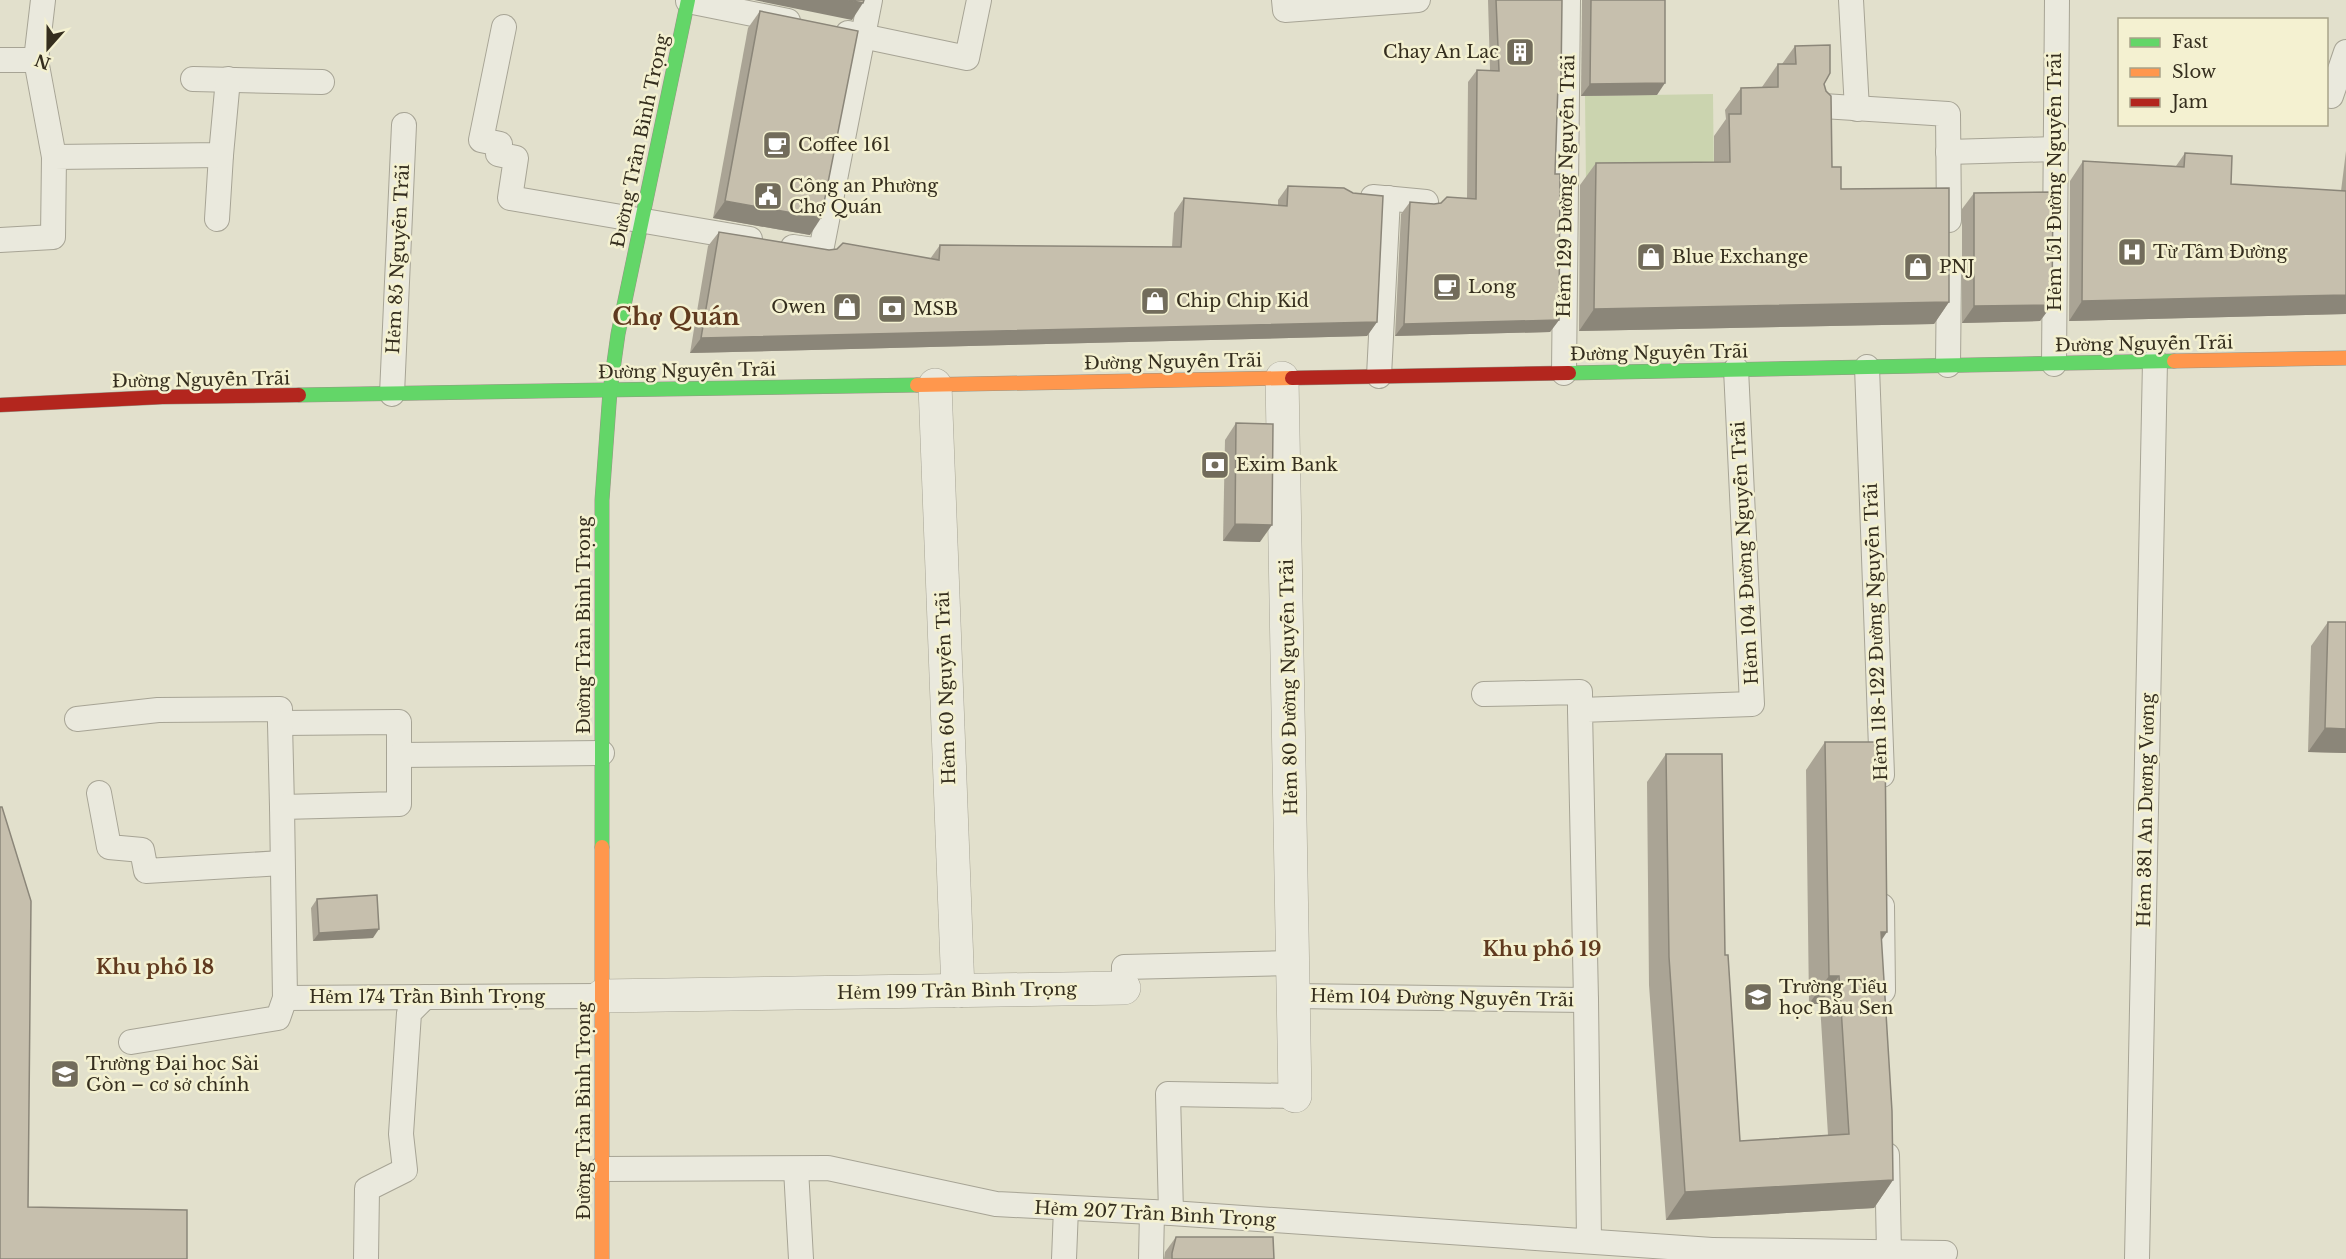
<svg xmlns="http://www.w3.org/2000/svg" width="2346" height="1259" viewBox="0 0 2346 1259" font-family="'Libre Baskerville',serif">
  <style>
    .green { fill: #cbd4af }
    .lines { fill: none; stroke-linecap: round; stroke-linejoin: round }
    .lane-casing { stroke: #a7a495; stroke-width: 26 }
    .street-casing { stroke: #a7a495; stroke-width: 34 }
    .fast-casing { stroke: #979485; stroke-width: 15 }
    .slow-casing { stroke: #979485; stroke-width: 15 }
    .jam-casing { stroke: #979485; stroke-width: 15 }
    .lane { stroke: #eae9dd; stroke-width: 24 }
    .street { stroke: #eae9dd; stroke-width: 33 }
    .fast { stroke: #63d668; stroke-width: 14 }
    .slow { stroke: #ff974d; stroke-width: 14 }
    .jam { stroke: #b3261e; stroke-width: 14 }
    .wall { fill: #aaa495 }
    .shaded-wall { fill: #8b8679 }
    .building { fill: #c6bfad; stroke: #8b8679; stroke-width: 1.5 }
    .labels { text-anchor: middle; dominant-baseline: central; stroke-width: 5; stroke-linejoin: round; paint-order: stroke }
    .poi-label { font-size: 18px; fill: #352e1e; stroke: #f4f1d1; text-anchor: start }
    .street-label { font-size: 18px; fill: #352e1e; stroke: #f4f1d1 }
    .neighbourhood-label { font-size: 20px; font-weight: bold; fill: #603a1f; stroke: #f4f1d1 }
    .district-label { font-size: 24px; font-weight: bold; fill: #603a1f; stroke: #f4f1d1 }
  </style>
  <rect width="100%" height="100%" fill="#e2e0cc"/>
  <path class="green" d="M1713,94L1714,184L1586,185L1585,96Z"/>
  <g class="lines">
    <g class="lane-casing">
      <g id="lane">
        <path d="M43,0L36,60L54,157"/>
        <path d="M1284,0L1285,10L1418,0"/>
        <path d="M1851,0L1857,109"/>
        <path d="M688,1L788,21"/>
        <path d="M504,27L481,140L500,144L498,154L516,158L510,198L750,239"/>
        <path d="M848,33L967,58L979,0"/>
        <path d="M0,60H36"/>
        <path d="M193,79L322,82"/>
        <path d="M2331,96L2346,52"/>
        <path d="M1823,106L1948,114L1949,220"/>
        <path d="M1948,152L2055,149"/>
        <path d="M1373,197L1426,202"/>
        <path d="M217,219L221,155"/>
        <path d="M0,240L53,237L54,157L221,155L228,79"/>
        <path d="M793,247L821,251L870,0"/>
        <path d="M2054,364L2057,0"/>
        <path d="M1948,365L1949,270"/>
        <path d="M1867,367L1882,775"/>
        <path d="M1564,373L1568,0"/>
        <path d="M1379,376L1388,198"/>
        <path d="M392,394L404,125"/>
        <path d="M1484,694L1580,692V710"/>
        <path d="M77,719L158,710L280,709V723L399,722V755L602,753"/>
        <path d="M280,723L282,807"/>
        <path d="M99,793L109,847L142,850L146,871L282,863"/>
        <path d="M1882,906L1883,991"/>
        <path d="M1124,988V967L1293,963"/>
        <path d="M1294,996L1586,1000L1580,710L1752,704L1736,369"/>
        <path d="M285,998L602,996"/>
        <path d="M1586,1000L1589,1241"/>
        <path d="M131,1042L278,1018L285,998L282,807L399,804V755"/>
        <path d="M1887,1155L1889,1252"/>
        <path d="M602,1169L828,1168L996,1204L1171,1213L1712,1250"/>
        <path d="M796,1169L801,1259"/>
        <path d="M1171,1213L1168,1094L1295,1096"/>
        <path d="M366,1259L367,1189L405,1170L401,1134L409,1013L425,997"/>
        <path d="M1064,1259L1066,1208"/>
        <path d="M1151,1259L1152,1212"/>
        <path d="M1712,1259V1250L1945,1253"/>
        <path d="M2137,1259L2155,361"/>
      </g>
    </g>
    <g class="street-casing">
      <g id="street">
        <path d="M1282,378L1295,1096"/>
        <path d="M935,385L958,991"/>
        <path d="M602,996L1124,988"/>
      </g>
    </g>
    <g class="fast-casing">
      <g id="fast">
        <path d="M1569,373L2174,361"/>
        <path d="M299,395L917,385"/>
        <path d="M602,847V500L610,391L618,334L688,0"/>
      </g>
    </g>
    <g class="slow-casing">
      <g id="slow">
        <path d="M2174,361L2346,358"/>
        <path d="M917,385L1292,378"/>
        <path d="M602,847V1259"/>
      </g>
    </g>
    <g class="jam-casing">
      <g id="jam">
        <path d="M1292,378L1569,373"/>
        <path d="M0,405L162,397L299,395"/>
      </g>
    </g>
    <use href="#lane" class="lane"/>
    <use href="#street" class="street"/>
    <use href="#fast" class="fast"/>
    <use href="#slow" class="slow"/>
    <use href="#jam" class="jam"/>
  </g>
  <g class="wall">
    <path d="M1488,0H1562L1561,84L1558,88L1555,174L1559,320L1550,332L1395,336L1401,214L1410,202L1434,204L1467,198L1468,82L1477,70H1490Z"/>
    <path d="M1582,0H1665L1657,95L1581,96Z"/>
    <path d="M760,11L810,235L713,218L748,28Z"/>
    <path d="M1795,46L1824,84L1832,167L1841,189L1949,302L1934,324L1579,331L1580,185L1596,163L1714,162V136L1726,119L1725,110L1741,88L1762,87L1778,64H1782Z"/>
    <path d="M2346,151V314L2069,321L2070,181L2083,161L2176,166L2185,153L2231,184L2341,191Z"/>
    <path d="M1288,186L1377,322L1367,336L690,353L708,246L719,232L829,250L930,259L940,245L1172,247L1174,213L1184,198L1278,205V200Z"/>
    <path d="M1974,193L2052,305L2040,321L1962,323V209Z"/>
    <path d="M1236,423L1260,542L1223,541L1225,440Z"/>
    <path d="M2328,622L2346,753L2308,752L2311,646Z"/>
    <path d="M1825,742L1881,940L1893,1180L1874,1208L1666,1220L1649,985L1647,782L1666,754L1725,955L1740,1141L1828,1135L1820,1004H1809L1806,770Z"/>
    <path d="M317,899L373,938L313,941L311,908Z"/>
    <path d="M1176,1237L1274,1259H1164L1165,1252Z"/>
  </g>
  <g class="shaded-wall">
    <path d="M754,0H848L863,3L852,20Z"/>
    <path d="M1665,83L1657,95L1581,96L1590,84Z"/>
    <path d="M725,201L821,218L810,235L713,218Z"/>
    <path d="M2346,295V314L2069,321L2082,301Z"/>
    <path d="M1949,302L1934,324L1579,331L1594,309Z"/>
    <path d="M2052,305L2040,321L1962,323L1974,306Z"/>
    <path d="M1559,320L1550,332L1395,336L1404,324Z"/>
    <path d="M1377,322L1367,336L690,353L701,338Z"/>
    <path d="M1235,524L1272,525L1260,542L1223,541Z"/>
    <path d="M2325,728L2346,729V753L2308,752Z"/>
    <path d="M379,929L373,938L313,941L319,933Z"/>
    <path d="M1881,932H1887L1868,960Z"/>
    <path d="M1829,976H1839L1820,1004H1809Z"/>
    <path d="M1893,1180L1874,1208L1666,1220L1685,1192Z"/>
  </g>
  <g class="building">
    <path d="M848,0H864L863,3Z"/>
    <path d="M1496,0H1562L1561,84H1558L1555,174H1560L1559,320L1404,324L1410,202L1434,204L1441,203L1447,197L1476,199L1477,70L1499,71Z"/>
    <path d="M1591,0H1665V83L1590,84Z"/>
    <path d="M760,11L858,31L821,218L725,201Z"/>
    <path d="M1830,45V73L1824,84L1826,91L1831,96L1832,167H1841V189L1949,188V302L1594,309L1596,163L1730,162L1729,114H1741V88L1778,87V64H1796L1795,46Z"/>
    <path d="M2185,153L2232,156L2231,184L2346,191V295L2082,301L2083,161L2184,167Z"/>
    <path d="M1288,186L1344,188L1353,193L1383,196L1377,322L701,338L719,232L829,250L837,249L843,243L939,260L940,245L1181,247L1184,198L1287,206Z"/>
    <path d="M2053,192L2052,305L1974,306V193Z"/>
    <path d="M1236,423L1273,424L1272,525L1235,524Z"/>
    <path d="M2328,622H2346V729L2325,728Z"/>
    <path d="M1825,742H1885L1887,932H1881L1892,1111L1893,1180L1685,1192L1669,957L1666,754H1722L1725,955H1728L1740,1141L1849,1134L1839,976H1829Z"/>
    <path d="M0,807H2L31,901L28,1207L187,1210V1259H0Z"/>
    <path d="M377,895L379,929L319,933L317,899Z"/>
    <path d="M1176,1237H1273L1274,1259H1172V1253Z"/>
  </g>
  <defs>
    <g id="building-square" transform="scale(1.5)"><rect x="-9" y="-9" width="18" height="18" rx="4" fill="#726c5b" stroke="#f4f1d1"/><path d="M-4-6H4V6H1V3H-1V6H-4ZM-2.5-4.3h1.7v1.8h-1.7ZM.8-4.3h1.7v1.8H.8ZM-2.5-1h1.7V.8h-1.7ZM.8-1h1.7V.8H.8Z" fill="#fff"/></g>
    <g id="cafe-square" transform="scale(1.5)"><rect x="-9" y="-9" width="18" height="18" rx="4" fill="#726c5b" stroke="#f4f1d1"/><path d="M-5.5-4.5H6V0H3Q3 3.5 0 3.5H-2.5Q-5.5 3.5-5.5 0ZM3-3.2v2h1.7v-2ZM-6 4.5H4V6H-6Z" fill="#fff"/></g>
    <g id="civic-square" transform="scale(1.5)"><rect x="-9" y="-9" width="18" height="18" rx="4" fill="#726c5b" stroke="#f4f1d1"/><path d="M-.6-6.5H3V-4.5H.6V-3L4-1V1h2V6H-6V1h2V-1L-.6-3ZM-1.2 2.5V6h2.4V2.5Z" fill="#fff"/></g>
    <g id="hospital-square" transform="scale(1.5)"><rect x="-9" y="-9" width="18" height="18" rx="4" fill="#726c5b" stroke="#f4f1d1"/><path d="M-5-5h3v3.5h4V-5h3V5h-3V1.5h-4V5h-3Z" fill="#fff"/></g>
    <g id="shop-square" transform="scale(1.5)"><rect x="-9" y="-9" width="18" height="18" rx="4" fill="#726c5b" stroke="#f4f1d1"/><path d="M-5-2.5h2.3a2.7 3.5 0 0 1 5.4 0H5L5.5 6h-11ZM-1.5-2.5h3a1.5 2.3 0 0 0-3 0Z" fill="#fff"/></g>
    <g id="bank-square" transform="scale(1.5)"><rect x="-9" y="-9" width="18" height="18" rx="4" fill="#726c5b" stroke="#f4f1d1"/><path d="M-6-4H6V4H-6ZM0-2.3a2.3 2.3 0 1 0 0 4.6a2.3 2.3 0 1 0 0-4.6Z" fill="#fff"/></g>
    <g id="school-square" transform="scale(1.5)"><rect x="-9" y="-9" width="18" height="18" rx="4" fill="#726c5b" stroke="#f4f1d1"/><path d="M0-5L7-2L0 1L-7-2ZM-4 1L0 2.5L4 1V4Q0 6-4 4Z" fill="#fff"/></g>
    <g id="university-square" transform="scale(1.5)"><rect x="-9" y="-9" width="18" height="18" rx="4" fill="#726c5b" stroke="#f4f1d1"/><path d="M0-5L7-2L0 1L-7-2ZM-4 1L0 2.5L4 1V4Q0 6-4 4Z" fill="#fff"/></g>
  </defs>
  <g fill-rule="evenodd">
    <use href="#building-square" x="1520" y="52"/>
    <use href="#cafe-square" x="777" y="145"/>
    <use href="#civic-square" x="768" y="196"/>
    <use href="#hospital-square" x="2132" y="252"/>
    <use href="#shop-square" x="1651" y="257"/>
    <use href="#shop-square" x="1918" y="267"/>
    <use href="#cafe-square" x="1447" y="287"/>
    <use href="#shop-square" x="1155" y="301"/>
    <use href="#shop-square" x="847" y="307"/>
    <use href="#bank-square" x="892" y="309"/>
    <use href="#bank-square" x="1215" y="465"/>
    <use href="#school-square" x="1758" y="997"/>
    <use href="#university-square" x="65" y="1074"/>
  </g>
  <g class="labels">
    <g class="poi-label">
      <text x="1499" y="52" text-anchor="end">Chay An Lạc</text>
      <text x="798" y="145">Coffee 161</text>
      <text x="789" y="186">Công an Phường<tspan x="789" dy="21">Chợ Quán</tspan></text>
      <text x="2153" y="252">Từ Tâm Đường</text>
      <text x="1672" y="257">Blue Exchange</text>
      <text x="1939" y="267">PNJ</text>
      <text x="1468" y="287">Long</text>
      <text x="1176" y="301">Chip Chip Kid</text>
      <text x="826" y="307" text-anchor="end">Owen</text>
      <text x="913" y="309">MSB</text>
      <text x="1236" y="465">Exim Bank</text>
      <text x="1779" y="987">Trường Tiểu<tspan x="1779" dy="21">học Bàu Sen</tspan></text>
      <text x="86" y="1064">Trường Đại học Sài<tspan x="86" dy="21">Gòn – cơ sở chính</tspan></text>
    </g>
    <g class="street-label">
      <text transform="translate(640 141) rotate(-78)">Đường Trần Bình Trọng</text>
      <text transform="translate(2055 182) rotate(-90)">Hẻm 151 Đường Nguyễn Trãi</text>
      <text transform="translate(1566 186) rotate(-89)">Hẻm 129 Đường Nguyễn Trãi</text>
      <text transform="translate(398 259) rotate(-87)">Hẻm 85 Nguyễn Trãi</text>
      <text transform="translate(2144 344) rotate(-1)">Đường Nguyễn Trãi</text>
      <text transform="translate(1659 353) rotate(-1)">Đường Nguyễn Trãi</text>
      <text transform="translate(1173 362) rotate(-1)">Đường Nguyễn Trãi</text>
      <text transform="translate(687 371) rotate(-1)">Đường Nguyễn Trãi</text>
      <text transform="translate(201 380) rotate(-1)">Đường Nguyễn Trãi</text>
      <text transform="translate(1745 553) rotate(-93)">Hẻm 104 Đường Nguyễn Trãi</text>
      <text transform="translate(584 625) rotate(-90)">Đường Trần Bình Trọng</text>
      <text transform="translate(1876 632) rotate(-92)">Hẻm 118-122 Đường Nguyễn Trãi</text>
      <text transform="translate(1289 687) rotate(-91)">Hẻm 80 Đường Nguyễn Trãi</text>
      <text transform="translate(946 688) rotate(-92)">Hẻm 60 Nguyễn Trãi</text>
      <text transform="translate(2146 810) rotate(-89)">Hẻm 381 An Dương Vương</text>
      <text transform="translate(957 991) rotate(-1)">Hẻm 199 Trần Bình Trọng</text>
      <text x="427" y="997">Hẻm 174 Trần Bình Trọng</text>
      <text transform="translate(1442 998) rotate(1)">Hẻm 104 Đường Nguyễn Trãi</text>
      <text transform="translate(584 1111) rotate(-90)">Đường Trần Bình Trọng</text>
      <text transform="translate(1155 1214) rotate(3)">Hẻm 207 Trần Bình Trọng</text>
    </g>
    <g class="neighbourhood-label">
      <text x="1542" y="949">Khu phố 19</text>
      <text x="155" y="967">Khu phố 18</text>
    </g>
    <g class="district-label">
      <text x="676" y="316">Chợ Quán</text>
    </g>
  </g>
  <rect x="2118" y="18" width="210" height="108" fill="#f4f1d1" stroke="#a8a389" stroke-width="1.5"/>
  <rect x="2130" y="38" width="30" height="9" fill="#63d668" stroke="#a8a389" stroke-width="1.5"/>
  <text x="2172" y="48" font-size="18" fill="#352e1e">Fast</text>
  <rect x="2130" y="68" width="30" height="9" fill="#ff974d" stroke="#a8a389" stroke-width="1.5"/>
  <text x="2172" y="78" font-size="18" fill="#352e1e">Slow</text>
  <rect x="2130" y="98" width="30" height="9" fill="#b3261e" stroke="#a8a389" stroke-width="1.5"/>
  <text x="2172" y="108" font-size="18" fill="#352e1e">Jam</text>
  <g transform="translate(48 48) rotate(201)" stroke="#f4f1d1" stroke-width="4.5" paint-order="stroke">
  <path d="M0-4.5L10 22L0 15L-10 22Z" fill="#352e1e"/>
  <text y="-9" font-size="16" font-weight="bold" text-anchor="middle" fill="#352e1e">N</text>
  </g>
</svg>
